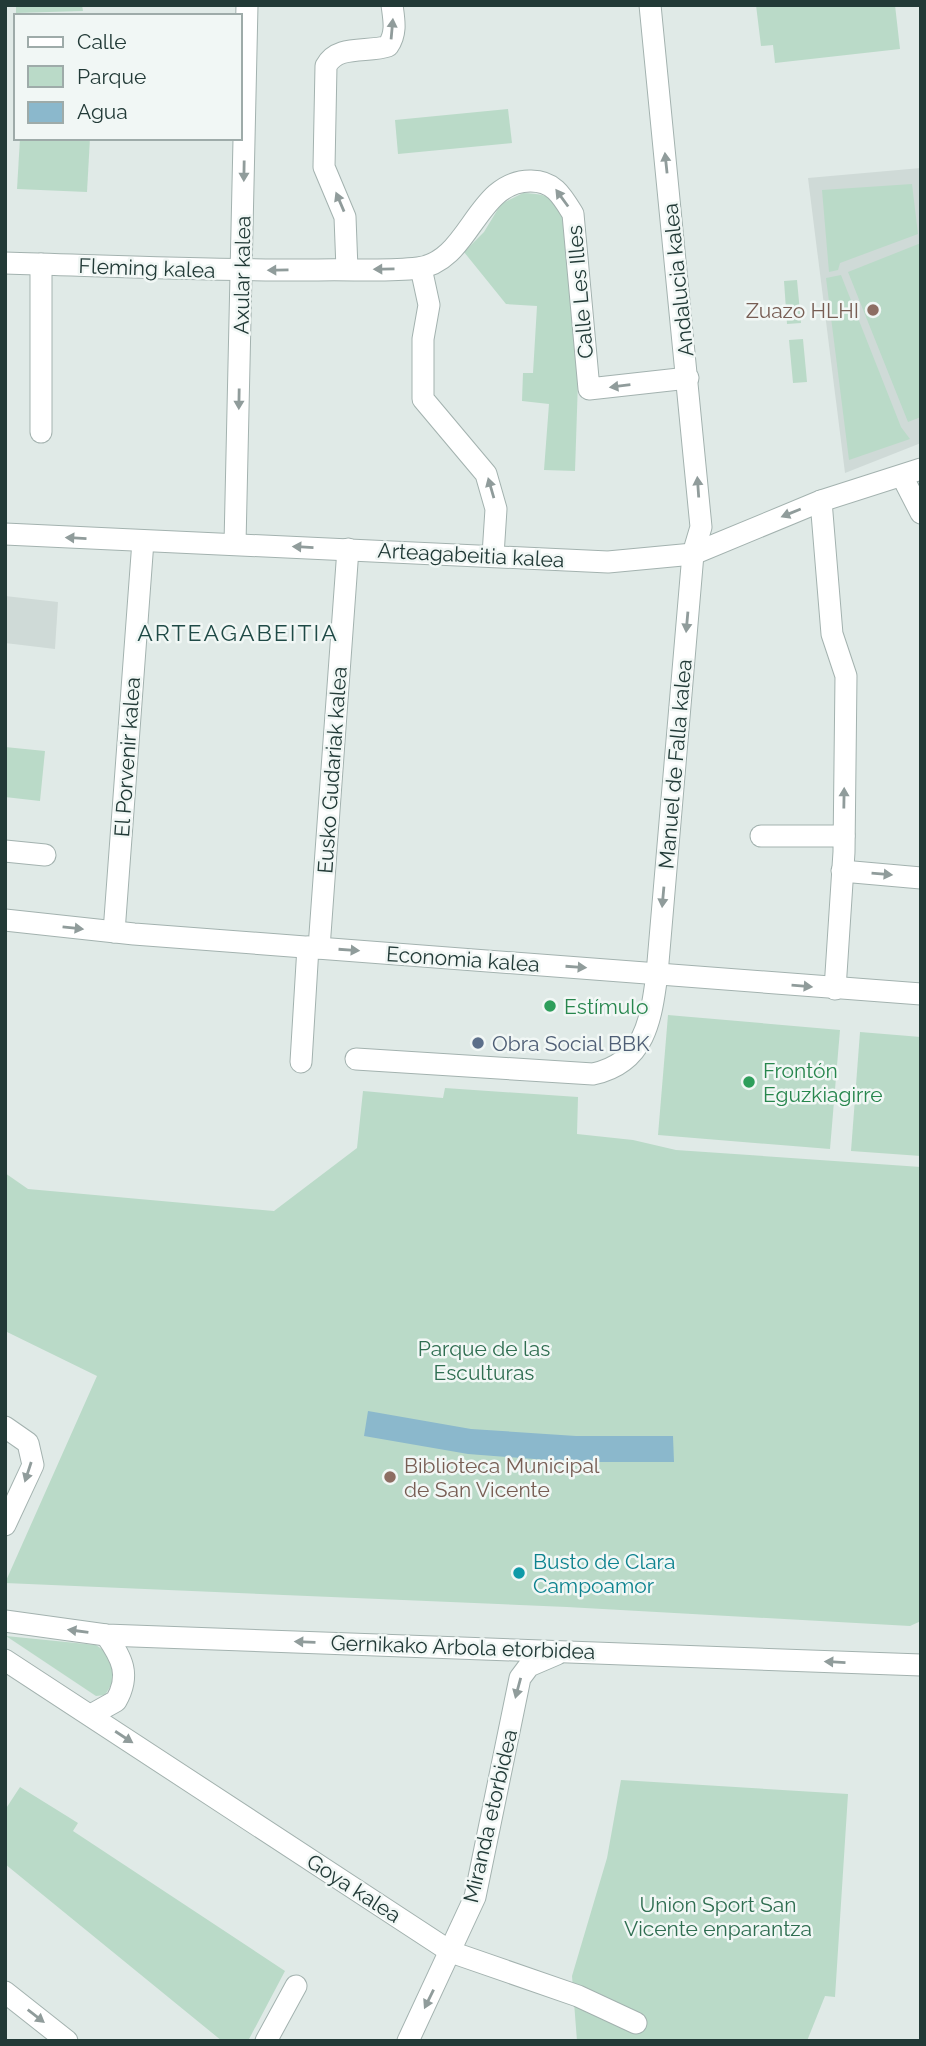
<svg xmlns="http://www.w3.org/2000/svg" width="926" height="2046" viewBox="0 0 926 2046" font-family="Raleway,sans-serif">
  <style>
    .built { fill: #cfdad7 }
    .green { fill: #badac8 }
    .water { fill: #8bb8cc }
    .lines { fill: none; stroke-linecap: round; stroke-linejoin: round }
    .minor-casing { stroke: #a3b2af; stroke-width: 23 }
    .minor { stroke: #fff; stroke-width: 21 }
    .oneway { fill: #909c9b }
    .education-dot { fill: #8d6e63; stroke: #f1f7f5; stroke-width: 2.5 }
    .leisure-dot { fill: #2e9e5b; stroke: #f1f7f5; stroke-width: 2.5 }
    .service-dot { fill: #5c6f8a; stroke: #f1f7f5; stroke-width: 2.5 }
    .culture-dot { fill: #0f9aa8; stroke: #f1f7f5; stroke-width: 2.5 }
    .labels { text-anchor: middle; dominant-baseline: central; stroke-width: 5; stroke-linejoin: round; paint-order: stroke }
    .street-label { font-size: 21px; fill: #223a37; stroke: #f1f7f5 }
    .education-label { font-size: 21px; fill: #785e54; stroke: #f1f7f5; text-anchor: end }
    .leisure-label { font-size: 21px; fill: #27864d; stroke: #f1f7f5; text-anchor: start }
    .service-label { font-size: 21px; fill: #4e5e75; stroke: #f1f7f5; text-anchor: start }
    .park-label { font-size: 21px; fill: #2f6e51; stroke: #f1f7f5 }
    .culture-label { font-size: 21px; fill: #0d838f; stroke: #f1f7f5; text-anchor: start }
    .neighbourhood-label { font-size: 23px; letter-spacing: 2px; fill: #1f4a46; stroke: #f1f7f5 }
  </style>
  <rect width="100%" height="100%" fill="#e0eae7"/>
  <g class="built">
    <path d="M921,168V443L845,473L808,178Z"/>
    <path d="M5,596L58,602L55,649L5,643Z"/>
  </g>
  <g class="green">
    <path d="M16,5H82L83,11L16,13Z"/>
    <path d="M756,5H895L900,49L775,63L773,45L761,46Z"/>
    <path d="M508,109L512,143L398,154L395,120Z"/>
    <path d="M20,138H90L87,192L17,189Z"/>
    <path d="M912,184L918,234L840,263L838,270L829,272L822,190Z"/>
    <path d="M523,193C554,194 559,200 568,230L578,381L575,471L544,470L549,404L522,401L523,373H533L537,306L506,304L464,252L484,232L501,204Z"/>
    <path d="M921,243V417L908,422L848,272Z"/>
    <path d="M841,275L901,427L910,439L849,460L826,278Z"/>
    <path d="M797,280L801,323L787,324L784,281Z"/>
    <path d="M803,339L807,382L793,383L789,340Z"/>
    <path d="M5,747L45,751L40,801L5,797Z"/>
    <path d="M668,1015L840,1030L830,1149L658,1135Z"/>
    <path d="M860,1032L921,1037V1156L851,1151Z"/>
    <path d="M445,1088L578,1097L577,1134L633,1140L676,1150L921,1167V1621L910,1626L567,1607L5,1583L97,1376L5,1331V1173L28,1189L274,1211L357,1148L363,1091L443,1098Z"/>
    <path d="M6,1636L96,1645L103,1650L114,1666L113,1682L105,1695L96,1696Z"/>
    <path d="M621,1780L848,1794L835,1997L825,1996L807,2041H577L572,1976L607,1858Z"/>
    <path d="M20,1787L78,1823L73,1831L285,1971L248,2041H222L5,1864V1810Z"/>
  </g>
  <path class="water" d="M368,1411L471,1429L576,1436H673L674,1462H574L468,1454L364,1436Z"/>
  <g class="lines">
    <g class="minor-casing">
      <g id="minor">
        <path d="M5,263C110,266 213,271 318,270C351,269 386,272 418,268C470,262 476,180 531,181C554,181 562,196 573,214L589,389L688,378"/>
        <path d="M41,264V432"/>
        <path d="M421,268L429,305L423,339V399L486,474L496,509L493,555"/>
        <path d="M347,269L345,217L324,167L326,66C337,44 368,53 388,46C397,33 394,20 392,5"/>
        <path d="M902,476L921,513"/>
        <path d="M821,501L832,634L846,676L844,852L835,989"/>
        <path d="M5,534L608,562L693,554L821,501L921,469"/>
        <path d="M235,544L247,5"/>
        <path d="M761,836H844"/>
        <path d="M5,851L45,855"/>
        <path d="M842,871L921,878"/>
        <path d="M5,920L134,934L921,994"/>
        <path d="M114,932L143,541"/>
        <path d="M319,948L348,549"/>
        <path d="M356,1059L593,1074C645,1063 651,1020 657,974L693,554L701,527L650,5"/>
        <path d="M301,1062L308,947"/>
        <path d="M5,1427L28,1443L33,1465L5,1525"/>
        <path d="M5,1621L106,1635L921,1665"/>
        <path d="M5,1660L451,1952L578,1996L636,2023"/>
        <path d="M91,1715L116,1701C131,1675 122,1658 106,1635"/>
        <path d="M5,1992L67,2041"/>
        <path d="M266,2041L296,1986"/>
        <path d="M408,2041L475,1897L520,1678L529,1666L557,1654"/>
      </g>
    </g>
    <use href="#minor" class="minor"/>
  </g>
  <defs><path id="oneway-solid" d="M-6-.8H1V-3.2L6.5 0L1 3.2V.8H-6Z" transform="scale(1.75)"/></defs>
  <g class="oneway">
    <use href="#oneway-solid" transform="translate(392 29) rotate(-85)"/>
    <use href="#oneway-solid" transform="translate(666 163) rotate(-96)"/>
    <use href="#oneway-solid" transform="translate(244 171) rotate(91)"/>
    <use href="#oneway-solid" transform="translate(562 198) rotate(-126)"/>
    <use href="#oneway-solid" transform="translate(340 202) rotate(-113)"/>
    <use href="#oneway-solid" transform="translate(384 269) rotate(179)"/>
    <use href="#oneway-solid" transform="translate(278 270) rotate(179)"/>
    <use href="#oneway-solid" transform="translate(620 386) rotate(173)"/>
    <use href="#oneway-solid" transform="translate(239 399) rotate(91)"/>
    <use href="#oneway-solid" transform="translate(698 487) rotate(-94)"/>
    <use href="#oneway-solid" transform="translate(491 488) rotate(-106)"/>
    <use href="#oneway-solid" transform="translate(791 513) rotate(158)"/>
    <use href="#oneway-solid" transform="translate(76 538) rotate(-177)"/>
    <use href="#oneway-solid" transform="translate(303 547) rotate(-177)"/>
    <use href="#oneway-solid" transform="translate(687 622) rotate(95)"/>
    <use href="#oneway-solid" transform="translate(844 798) rotate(-89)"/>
    <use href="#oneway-solid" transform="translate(882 874) rotate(5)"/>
    <use href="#oneway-solid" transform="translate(663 897) rotate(95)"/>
    <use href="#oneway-solid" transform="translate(73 928) rotate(6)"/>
    <use href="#oneway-solid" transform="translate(349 950) rotate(4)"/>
    <use href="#oneway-solid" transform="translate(576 967) rotate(4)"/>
    <use href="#oneway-solid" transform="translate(802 986) rotate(5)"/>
    <use href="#oneway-solid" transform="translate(28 1472) rotate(108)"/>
    <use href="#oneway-solid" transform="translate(78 1631) rotate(-172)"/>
    <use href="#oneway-solid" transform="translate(305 1642) rotate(-178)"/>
    <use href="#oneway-solid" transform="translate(835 1662) rotate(-177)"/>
    <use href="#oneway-solid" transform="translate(518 1688) rotate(105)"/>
    <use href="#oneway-solid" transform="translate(124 1737) rotate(33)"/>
    <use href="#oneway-solid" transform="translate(429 1999) rotate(116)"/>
    <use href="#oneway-solid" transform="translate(36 2016) rotate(38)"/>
  </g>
  <g class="education-dot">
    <circle cx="873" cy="310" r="7"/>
    <circle cx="390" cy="1477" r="7"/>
  </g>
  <g class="leisure-dot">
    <circle cx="550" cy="1006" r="7"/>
    <circle cx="749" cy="1082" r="7"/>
  </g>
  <circle class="service-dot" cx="478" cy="1043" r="7"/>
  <circle class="culture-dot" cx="519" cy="1573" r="7"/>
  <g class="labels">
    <g class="street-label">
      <text transform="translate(147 268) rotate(2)">Fleming kalea</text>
      <text transform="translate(242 275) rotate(-89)">Axular kalea</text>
      <text transform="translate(678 280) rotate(-96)">Andalucia kalea</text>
      <text transform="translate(580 292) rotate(-95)">Calle Les Illes</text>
      <text transform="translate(471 555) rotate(3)">Arteagabeitia kalea</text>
      <text transform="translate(127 757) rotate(-86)">El Porvenir kalea</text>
      <text transform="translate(675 764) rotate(-85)">Manuel de Falla kalea</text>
      <text transform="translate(332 770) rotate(-86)">Eusko Gudariak kalea</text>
      <text transform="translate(463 959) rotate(4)">Economia kalea</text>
      <text transform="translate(463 1647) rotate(2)">Gernikako Arbola etorbidea</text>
      <text transform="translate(490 1816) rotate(-77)">Miranda etorbidea</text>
      <text transform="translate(354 1888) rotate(33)">Goya kalea</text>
    </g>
    <g class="education-label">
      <text x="859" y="310">Zuazo HLHI</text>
      <text x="404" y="1465" text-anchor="start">Biblioteca Municipal<tspan x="404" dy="24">de San Vicente</tspan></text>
    </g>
    <g class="leisure-label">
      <text x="564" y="1006">Estímulo</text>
      <text x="763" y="1070">Frontón<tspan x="763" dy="24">Eguzkiagirre</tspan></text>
    </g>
    <g class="service-label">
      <text x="492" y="1043">Obra Social BBK</text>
    </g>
    <g class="park-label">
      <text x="484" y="1348">Parque de las<tspan x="484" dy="24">Esculturas</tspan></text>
      <text x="718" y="1904">Union Sport San<tspan x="718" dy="24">Vicente enparantza</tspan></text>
    </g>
    <g class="culture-label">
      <text x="533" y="1561">Busto de Clara<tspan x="533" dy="24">Campoamor</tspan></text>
    </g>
    <g class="neighbourhood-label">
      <text x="238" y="632">ARTEAGABEITIA</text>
    </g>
  </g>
  <rect width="926" height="2046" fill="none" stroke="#223a37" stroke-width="14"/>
  <rect x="14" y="14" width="228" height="126" fill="#f1f7f5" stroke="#9eaba9" stroke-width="2"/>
  <rect x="28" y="37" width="35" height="10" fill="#ffffff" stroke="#9eaba9" stroke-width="2"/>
  <text x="77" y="49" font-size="21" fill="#223a37">Calle</text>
  <rect x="28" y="66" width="35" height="21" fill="#badac8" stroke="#9eaba9" stroke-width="2"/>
  <text x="77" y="84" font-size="21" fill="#223a37">Parque</text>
  <rect x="28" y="102" width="35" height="21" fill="#8bb8cc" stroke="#9eaba9" stroke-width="2"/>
  <text x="77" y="119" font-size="21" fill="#223a37">Agua</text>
</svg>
